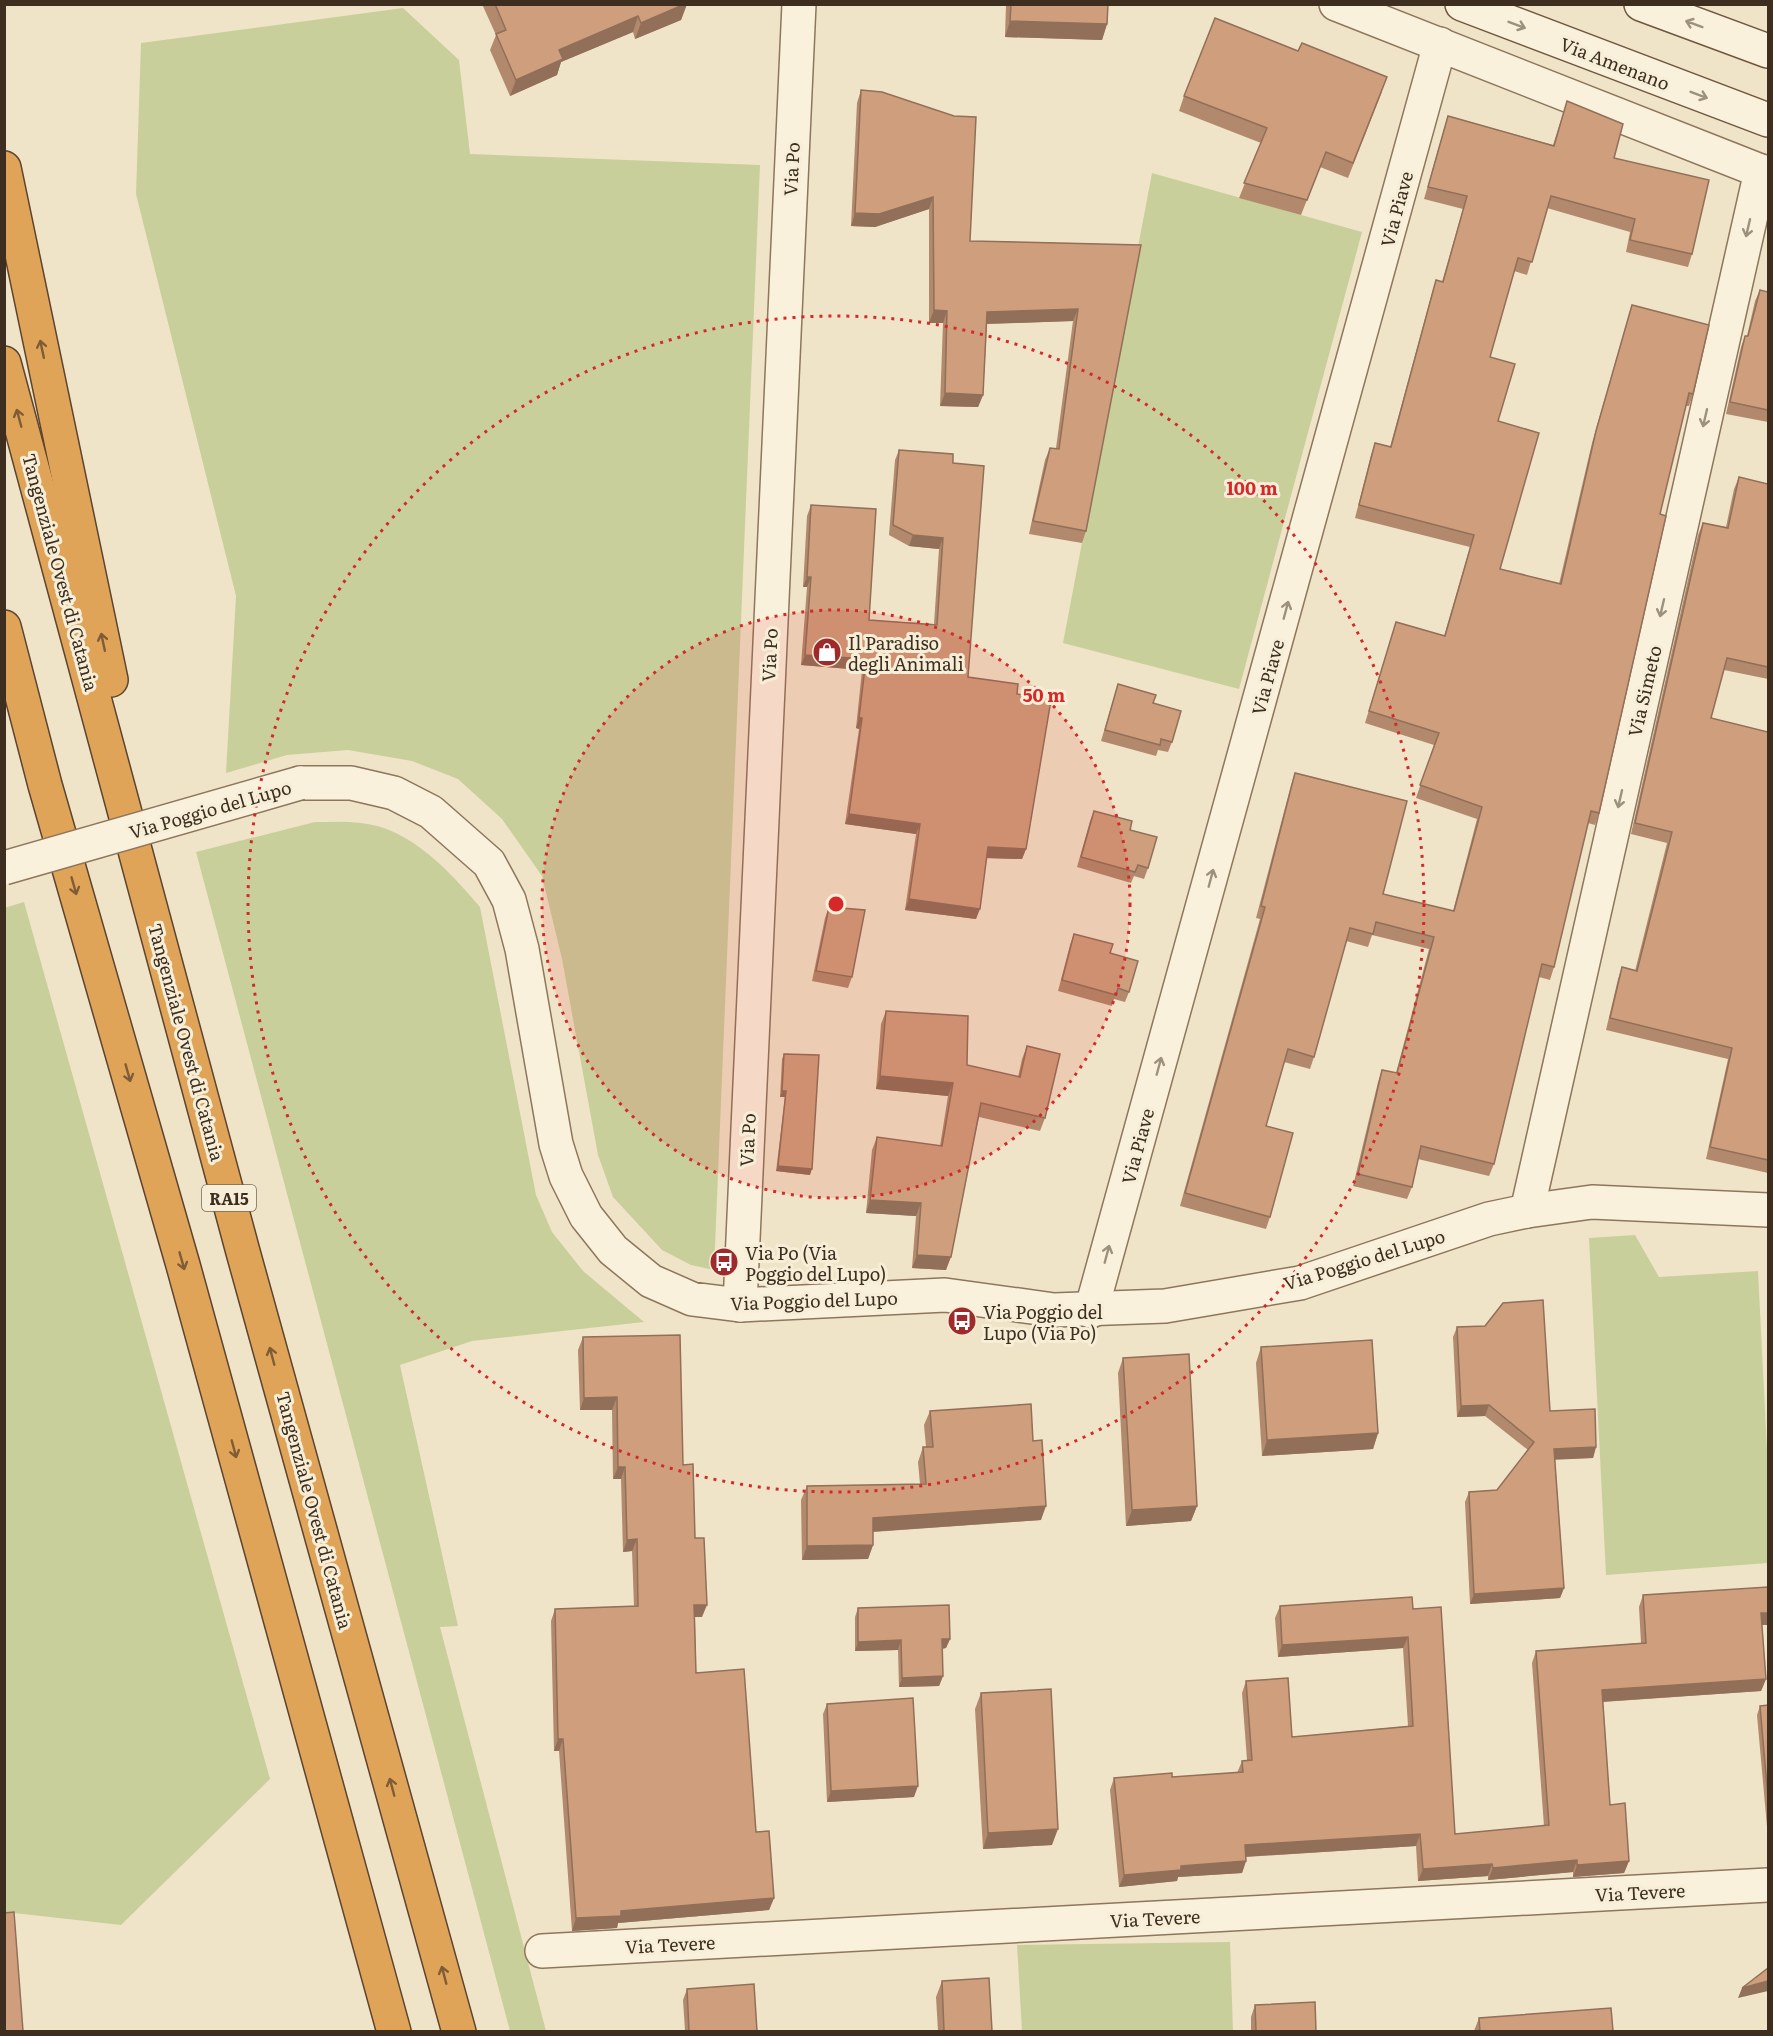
<svg xmlns="http://www.w3.org/2000/svg" width="1773" height="2036" viewBox="0 0 1773 2036" font-family="Literata,serif">
  <style>
    .green { fill: #c9cf9b }
    .lines { fill: none; stroke-linecap: round; stroke-linejoin: round }
    .minor-casing { stroke: #8d765c; stroke-width: 36 }
    .tertiary-casing { stroke: #8d765c; stroke-width: 36 }
    .secondary-casing { stroke: #6f573f; stroke-width: 36 }
    .motorway-casing { stroke: #5b4430; stroke-width: 36 }
    .minor { stroke: #faf1dc; stroke-width: 33 }
    .tertiary { stroke: #faf1dc; stroke-width: 33 }
    .secondary { stroke: #faf1dc; stroke-width: 33 }
    .motorway { stroke: #e0a458; stroke-width: 33 }
    .tertiary-bridge-casing { stroke: #8d765c; stroke-width: 36; stroke-linecap: butt }
    .tertiary-bridge { stroke: #faf1dc; stroke-width: 33 }
    .wall { fill: #b2896c }
    .shaded-wall { fill: #916f58 }
    .building { fill: #cf9f7d; stroke: #916f58; stroke-width: 1.5 }
    .oneway { stroke: #9c907e }
    .oneway2 { stroke: #7e5d36 }
    .ring { fill: none; stroke: #d62828; stroke-width: 3; stroke-dasharray: 3 6 }
    .labels { text-anchor: middle; dominant-baseline: central; stroke-width: 6; stroke-linejoin: round; paint-order: stroke }
    .shield { fill: #f7eed8; stroke: #756857; stroke-width: 1.5 }
    .shield-label { font-size: 16px; font-weight: bold; fill: #3d2e20 }
    .street-label { font-size: 18px; fill: #3d2e20; stroke: #f7eed8 }
    .poi-label { font-size: 18px; fill: #3d2e20; stroke: #f7eed8; text-anchor: start }
    .centre { fill: #d62828; stroke: #f7eed8; stroke-width: 3 }
    .ring-label { font-size: 18px; text-anchor: middle; font-weight: bold; fill: #d62828; stroke: #f7eed8; stroke-width: 6; stroke-linejoin: round; paint-order: stroke }
  </style>
  <rect width="100%" height="100%" fill="#f0e4c8"/>
  <g class="green">
    <path d="M403,8L459,60L470,154L760,165L714,1270L691,1265L662,1250L613,1197L598,1155L562,959L542,876L502,819L458,779L412,761L348,750L287,755L226,773L236,596L136,194L141,43Z"/>
    <path d="M1152,173L1362,232L1239,689L1063,643Z"/>
    <path d="M315,822C330,822 346,821 361,823C411,828 450,872 480,907L536,1195L552,1232L583,1271L644,1322L472,1341L400,1365L458,1626L440,1627L546,2031H510L196,852Z"/>
    <path d="M24,902L270,1779L121,1925L5,1912L4,908Z"/>
    <path d="M1635,1235L1659,1277L1758,1271L1768,1470V1563L1606,1575L1589,1238Z"/>
    <path d="M1230,1942L1233,2031H1022L1017,1945Z"/>
  </g>
  <g class="lines">
    <g class="minor-casing">
      <g id="minor">
        <path d="M1336,4L1768,174"/>
        <path d="M1527,1211L1761,171"/>
        <path d="M740,1305L799,4"/>
        <path d="M1091,1311L1440,44"/>
        <path d="M542,1951L1768,1885"/>
      </g>
    </g>
    <g class="tertiary-casing">
      <path id="tertiary" d="M300,783H351L394,793L431,812L489,863L509,900L522,949L556,1144L566,1176L586,1216L613,1250L651,1281L692,1299L740,1305L945,1295L1054,1310L1165,1306L1300,1283L1489,1219L1527,1211L1592,1202L1768,1210"/>
    </g>
    <g class="secondary-casing">
      <g id="secondary">
        <path d="M1462,4L1768,120"/>
        <path d="M1641,4L1768,51"/>
      </g>
    </g>
    <g class="motorway-casing">
      <g id="motorway">
        <path d="M4,168L111,680"/>
        <path d="M4,363L243,1252L459,2032"/>
        <path d="M4,627L45,785L183,1265L394,2032"/>
      </g>
    </g>
    <use href="#minor" class="minor"/>
    <use href="#tertiary" class="tertiary"/>
    <use href="#secondary" class="secondary"/>
    <use href="#motorway" class="motorway"/>
    <g class="tertiary-bridge-casing">
      <path id="tertiary-bridge" d="M4,868L300,783"/>
    </g>
    <use href="#tertiary-bridge" class="tertiary-bridge"/>
  </g>
  <g class="wall">
    <path d="M482,4H687L681,20L635,39L633,32L561,62L557,75L510,96L490,50L496,35Z"/>
    <path d="M1006,4H1108L1107,24L1102,40L1005,37Z"/>
    <path d="M861,90L970,241L1141,245L1086,531L1082,543L1029,534L1045,460L1050,448H1056L1073,321L987,324L983,395L978,407L940,406L943,323H929V209L875,227L851,226L857,103Z"/>
    <path d="M1382,92L1348,178L1320,167L1301,215L1239,198L1261,143L1179,111L1184,96Z"/>
    <path d="M1567,101L1692,254L1688,267L1626,252L1630,232L1547,208L1527,275L1514,271L1490,357L1498,421L1500,569L1559,584L1592,443L1628,318L1632,305L1693,394L1689,406H1686L1660,514L1599,813L1595,825L1588,823L1554,967L1550,980L1539,977L1494,1164L1489,1176L1418,1159L1412,1187L1407,1199L1353,1186L1378,1082L1382,1070L1396,1073L1429,949L1372,935L1368,947L1346,941L1314,1057L1310,1069L1284,1062L1266,1126L1270,1217L1266,1229L1180,1206L1260,919L1256,918L1291,785L1295,773L1383,894L1453,911L1477,819L1416,798L1434,745L1365,723L1396,622L1444,636L1470,547L1355,518L1371,455L1375,443L1390,447L1432,293L1436,280L1442,282L1463,209L1424,199L1444,129L1448,116L1553,145Z"/>
    <path d="M1760,290L1768,292V422L1726,414L1741,347L1745,336H1747L1755,301Z"/>
    <path d="M899,450L953,463L968,677L1017,694L1026,849L1022,859L987,858L976,919L905,910L916,834L845,824L859,729L856,728L862,670L801,665L807,587H803L807,516L811,505L869,620L934,624L939,549L909,546L889,535L895,460Z"/>
    <path d="M1739,477L1768,484V679L1724,670L1711,718L1768,732V1173L1706,1159L1728,1059L1606,1030L1618,979L1622,967L1635,971L1667,843L1631,834L1698,535L1703,523L1726,527L1734,489Z"/>
    <path d="M1118,684L1153,703L1172,742L1168,752L1158,750L1156,756L1101,741Z"/>
    <path d="M1094,811L1130,830L1148,868L1144,879L1134,876L1131,883L1077,867L1090,821Z"/>
    <path d="M829,907L852,977L848,988L812,981L825,918Z"/>
    <path d="M1074,934L1110,953L1129,992L1125,1002L1114,999L1112,1006L1058,991L1070,945Z"/>
    <path d="M886,1011L967,1065L1018,1077L1022,1059L1027,1046L1045,1118L1040,1131L979,1117L946,1270L912,1268L916,1216L866,1213L872,1150L877,1137L940,1146L948,1096L876,1089L881,1024Z"/>
    <path d="M784,1054L810,1175L776,1171L785,1097H780L782,1059Z"/>
    <path d="M1457,1327L1550,1411L1596,1447L1593,1458L1555,1459L1564,1588L1560,1598L1470,1604L1465,1502L1469,1492L1497,1490L1528,1450L1485,1416L1457,1417L1453,1337Z"/>
    <path d="M583,1337L683,1465L695,1538L702,1617H695L696,1673L756,1832L774,1898L769,1910L618,1923L617,1928L572,1931L559,1751H554L551,1621L555,1609L634,1606L632,1551L623,1552L621,1479H613L612,1410H580L578,1350Z"/>
    <path d="M1261,1347L1378,1433L1373,1449L1262,1456L1256,1363Z"/>
    <path d="M1123,1358L1197,1506L1191,1521L1126,1526L1118,1373Z"/>
    <path d="M930,1411L1033,1441L1041,1520L873,1532V1545L868,1559L802,1560L801,1500L807,1486L920,1484L918,1462L923,1447H926L924,1425Z"/>
    <path d="M1643,1595L1768,1625H1762L1766,1679L1761,1691L1603,1702L1610,1805L1629,1861L1624,1873L1573,1877V1872L1488,1880V1876L1418,1881L1416,1846L1246,1857V1861L1242,1873L1178,1877L1177,1881L1119,1887L1110,1790L1114,1778L1172,1777L1237,1773L1242,1761L1247,1760L1242,1693L1246,1681L1292,1737L1408,1726L1403,1648L1278,1657L1275,1618L1280,1606L1413,1609L1455,1834L1544,1826L1532,1663L1536,1651L1641,1643L1639,1607Z"/>
    <path d="M858,1608L950,1639L946,1648L942,1649L943,1676L939,1686L899,1687L898,1650L855,1651V1617Z"/>
    <path d="M981,1693L1052,1845L983,1849L975,1709Z"/>
    <path d="M827,1704L914,1797L827,1802L823,1714Z"/>
    <path d="M1768,1705V1838L1757,1715L1760,1706Z"/>
    <path d="M942,1981L992,2031H938L936,1997Z"/>
    <path d="M687,1989L757,2031H685L683,2000Z"/>
    <path d="M1255,2005L1316,2031H1251V2017Z"/>
    <path d="M1479,2018L1613,2031H1474Z"/>
  </g>
  <g class="shaded-wall">
    <path d="M685,4H687L681,20L635,39L641,23Z"/>
    <path d="M638,16L633,32L561,62L557,75L510,96L516,80L559,50Z"/>
    <path d="M1010,21L1107,24L1102,40L1005,37Z"/>
    <path d="M933,197L929,209L875,227L851,226L855,213Z"/>
    <path d="M1078,309L1073,321L983,324L987,312Z"/>
    <path d="M934,310L947,311L943,323H929Z"/>
    <path d="M945,393L983,395L978,407L940,406Z"/>
    <path d="M913,535L943,538L939,549L909,546Z"/>
    <path d="M807,577H811L807,587H803Z"/>
    <path d="M805,655L866,659L862,670L801,665Z"/>
    <path d="M859,718H862L859,729L856,728Z"/>
    <path d="M849,814L920,824L916,834L845,824Z"/>
    <path d="M988,847L1026,849L1022,859L984,858Z"/>
    <path d="M909,899L980,909L976,919L905,910Z"/>
    <path d="M880,1076L953,1083L948,1096L876,1089Z"/>
    <path d="M782,1091H786L785,1097H780Z"/>
    <path d="M778,1166L812,1169L810,1175L776,1171Z"/>
    <path d="M870,1200L921,1203L916,1216L866,1213Z"/>
    <path d="M917,1255L951,1257L946,1270L912,1268Z"/>
    <path d="M617,1397L612,1410H580L584,1398Z"/>
    <path d="M1489,1405L1485,1416L1457,1417L1461,1406Z"/>
    <path d="M1378,1433L1373,1449L1262,1456L1267,1440Z"/>
    <path d="M1596,1447L1593,1458L1550,1460L1554,1449Z"/>
    <path d="M618,1467H625L621,1479H613Z"/>
    <path d="M1046,1506L1041,1520L868,1532L873,1518Z"/>
    <path d="M1197,1506L1191,1521L1126,1526L1132,1510Z"/>
    <path d="M637,1539L632,1551L623,1552L627,1540Z"/>
    <path d="M873,1545L868,1559L802,1560L807,1546Z"/>
    <path d="M1564,1588L1560,1598L1470,1604L1474,1594Z"/>
    <path d="M694,1605H707L702,1617H690Z"/>
    <path d="M1761,1613H1768V1625H1757Z"/>
    <path d="M1408,1637L1403,1648L1278,1657L1282,1645Z"/>
    <path d="M942,1639H950L946,1648L939,1649Z"/>
    <path d="M901,1640L898,1650L855,1651L858,1642Z"/>
    <path d="M943,1676L939,1686L899,1687L902,1678Z"/>
    <path d="M1766,1679L1761,1691L1598,1702L1602,1690Z"/>
    <path d="M558,1739H563L559,1751H554Z"/>
    <path d="M918,1786L914,1797L827,1802L831,1791Z"/>
    <path d="M1058,1829L1052,1845L983,1849L988,1833Z"/>
    <path d="M1420,1834L1416,1846L1240,1857L1245,1845Z"/>
    <path d="M1577,1860L1573,1872L1488,1880L1493,1868Z"/>
    <path d="M1246,1861L1242,1873L1178,1877L1177,1881L1119,1887L1124,1875L1181,1866Z"/>
    <path d="M1629,1861L1624,1873L1573,1877L1577,1865Z"/>
    <path d="M1492,1864L1488,1876L1418,1881L1423,1869Z"/>
    <path d="M774,1898L769,1910L618,1923L617,1928L572,1931L576,1918L621,1911Z"/>
    <path d="M1768,1981V1991L1738,1998L1742,1988Z"/>
  </g>
  <g class="building">
    <path d="M495,4H685L641,23L638,16L559,50L563,59L516,80L496,34L506,30Z"/>
    <path d="M1011,4H1108L1107,24L1010,21Z"/>
    <path d="M1215,18L1298,51L1302,43L1387,77L1353,163L1326,152L1307,200L1244,183L1267,128L1184,96Z"/>
    <path d="M861,90L882,92L954,116L976,117L970,241L1141,245L1086,531L1033,521L1050,448L1059,449L1078,309L987,312L983,395L945,393L947,311L934,310L933,197L879,214L855,213Z"/>
    <path d="M1567,101L1623,124L1614,158L1709,180L1692,254L1630,240L1635,219L1551,196L1532,262L1518,258L1490,357L1515,364L1498,421L1539,433L1500,569L1561,584L1596,431L1632,305L1709,325L1693,394L1689,393L1660,514L1666,516L1599,813L1591,811L1554,967L1542,964L1494,1164L1421,1146L1412,1187L1358,1174L1382,1070L1397,1073L1434,937L1376,922L1373,934L1350,928L1314,1057L1288,1049L1266,1126L1293,1133L1270,1217L1185,1193L1265,907L1261,906L1295,773L1407,801L1383,894L1454,911L1482,807L1420,785L1439,733L1369,711L1396,622L1445,636L1474,535L1359,505L1375,443L1391,447L1436,280L1443,282L1467,196L1428,187L1448,116L1554,146Z"/>
    <path d="M1760,290L1768,292V410L1730,402L1745,336H1748Z"/>
    <path d="M899,450L953,454V463L984,466L968,677L1018,684L1017,694L1051,700L1026,849L988,847L980,909L909,899L920,824L849,814L862,718H859L866,659L805,655L811,577H807L811,505L876,509L869,620L937,625L943,538L913,535L893,525Z"/>
    <path d="M1739,477L1768,484V667L1727,658L1711,718L1768,732V1160L1710,1147L1732,1048L1610,1018L1622,967L1637,971L1672,832L1635,823L1703,523L1728,528Z"/>
    <path d="M1118,684L1156,695L1153,703L1181,711L1172,742L1161,739L1160,745L1105,730Z"/>
    <path d="M1094,811L1132,821L1130,830L1157,837L1148,868L1138,865L1135,872L1081,857Z"/>
    <path d="M829,907L865,910L852,977L816,971Z"/>
    <path d="M1074,934L1113,944L1110,953L1138,961L1129,992L1118,988L1116,995L1062,980Z"/>
    <path d="M886,1011L968,1016L967,1065L1020,1077L1027,1046L1060,1054L1045,1118L981,1103L951,1257L917,1255L921,1203L870,1200L877,1137L942,1146L953,1083L880,1076Z"/>
    <path d="M784,1054L819,1055L812,1169L778,1166L786,1091H782Z"/>
    <path d="M1543,1300L1550,1411L1595,1409L1596,1447L1554,1449L1564,1588L1474,1594L1469,1492L1497,1490L1534,1442L1489,1405L1461,1406L1457,1327L1485,1326L1503,1303Z"/>
    <path d="M680,1335L683,1465L693,1464L695,1538H704L707,1605H694L696,1673L744,1669L756,1832L769,1831L774,1898L621,1911V1916L576,1918L563,1739H558L555,1609L638,1606L637,1539L627,1540L625,1467H618L617,1397L584,1398L583,1337Z"/>
    <path d="M1372,1340L1378,1433L1267,1440L1261,1347Z"/>
    <path d="M1189,1354L1197,1506L1132,1510L1123,1358Z"/>
    <path d="M1031,1404L1033,1441L1042,1440L1046,1506L873,1518V1545L807,1546V1486L926,1484L923,1447H933L930,1411Z"/>
    <path d="M1768,1587V1613H1761L1766,1679L1602,1690L1610,1805L1625,1803L1629,1861L1577,1865V1860L1493,1868L1492,1864L1423,1869L1420,1834L1245,1845L1246,1861L1181,1866V1870L1124,1875L1114,1778L1172,1773V1777L1243,1772L1242,1761L1252,1760L1246,1681L1288,1678L1292,1737L1413,1726L1408,1637L1282,1645L1280,1606L1412,1597L1413,1609L1441,1607L1455,1834L1549,1825L1536,1651L1646,1643L1643,1595Z"/>
    <path d="M949,1605L950,1639H942L943,1676L902,1678L901,1640L858,1642V1608Z"/>
    <path d="M1051,1689L1058,1829L988,1833L981,1693Z"/>
    <path d="M913,1698L918,1786L831,1791L827,1704Z"/>
    <path d="M1768,1705V1798L1760,1706Z"/>
    <path d="M14,1912L23,2031H4V1913Z"/>
    <path d="M1768,1968V1981L1742,1988Z"/>
    <path d="M989,1978L992,2031H944L942,1981Z"/>
    <path d="M754,1984L757,2031H689L687,1989Z"/>
    <path d="M1315,2002L1316,2031H1256L1255,2005Z"/>
    <path d="M1611,2008L1613,2031H1480L1479,2018Z"/>
  </g>
  <defs><path id="oneway-shaft" d="M-6 0H5M1.5-3L5.5 0L1.5 3" fill="none" stroke-width="1.6" stroke-linecap="round" stroke-linejoin="round" transform="scale(1.5)"/></defs>
  <g class="oneway">
    <use href="#oneway-shaft" transform="translate(1694 24) rotate(-160)"/>
    <use href="#oneway-shaft" transform="translate(1517 25) rotate(21)"/>
    <use href="#oneway-shaft" transform="translate(1699 95) rotate(21)"/>
    <use href="#oneway-shaft" transform="translate(1748 228) rotate(103)"/>
    <use href="#oneway-shaft" transform="translate(1705 418) rotate(103)"/>
    <use href="#oneway-shaft" transform="translate(1662 608) rotate(103)"/>
    <use href="#oneway-shaft" transform="translate(1286 610) rotate(-75)"/>
    <use href="#oneway-shaft" transform="translate(1620 799) rotate(103)"/>
    <use href="#oneway-shaft" transform="translate(1211 878) rotate(-75)"/>
    <use href="#oneway-shaft" transform="translate(1159 1066) rotate(-75)"/>
    <use href="#oneway-shaft" transform="translate(1107 1254) rotate(-75)"/>
  </g>
  <g class="oneway2">
    <use href="#oneway-shaft" transform="translate(42 349) rotate(-102)"/>
    <use href="#oneway-shaft" transform="translate(19 418) rotate(-105)"/>
    <use href="#oneway-shaft" transform="translate(103 642) rotate(-102)"/>
    <use href="#oneway-shaft" transform="translate(74 886) rotate(74)"/>
    <use href="#oneway-shaft" transform="translate(128 1073) rotate(74)"/>
    <use href="#oneway-shaft" transform="translate(182 1261) rotate(74)"/>
    <use href="#oneway-shaft" transform="translate(272 1356) rotate(-105)"/>
    <use href="#oneway-shaft" transform="translate(234 1449) rotate(75)"/>
    <use href="#oneway-shaft" transform="translate(392 1787) rotate(-105)"/>
    <use href="#oneway-shaft" transform="translate(444 1975) rotate(-105)"/>
  </g>
  <circle cx="836" cy="904" r="294" fill="#d62828" fill-opacity=".12"/>
  <g class="ring">
    <circle cx="836" cy="904" r="294"/>
    <circle cx="836" cy="904" r="588"/>
  </g>
  <defs>
    <g id="shop-disc" transform="scale(1.5)"><circle r="9.5" fill="#9e2a2b" stroke="#f7eed8"/><path d="M-5-2.5h2.3a2.7 3.5 0 0 1 5.4 0H5L5.5 6h-11ZM-1.5-2.5h3a1.5 2.3 0 0 0-3 0Z" fill="#fff"/></g>
    <g id="bus-disc" transform="scale(1.5)"><circle r="9.5" fill="#9e2a2b" stroke="#f7eed8"/><path d="M-5-6H5V4H4V6H2V4H-2V6H-4V4H-5ZM-3.5-4V0h7V-4ZM-3.5 1.2v1.5H-2V1.2ZM2 1.2v1.5H3.5V1.2Z" fill="#fff"/></g>
  </defs>
  <g fill-rule="evenodd">
    <use href="#shop-disc" x="827" y="652"/>
    <use href="#bus-disc" x="724" y="1262"/>
    <use href="#bus-disc" x="962" y="1321"/>
  </g>
  <g class="labels">
    <rect class="shield" x="202" y="1185" width="54" height="26" rx="4.5"/>
    <g class="shield-label">
      <text x="229" y="1198">RA15</text>
    </g>
    <g class="street-label">
      <text transform="translate(1615 63) rotate(21)">Via Amenano</text>
      <text transform="translate(791 169) rotate(-87)">Via Po</text>
      <text transform="translate(1396 209) rotate(-75)">Via Piave</text>
      <text transform="translate(61 572) rotate(75)">Tangenziale Ovest di Catania</text>
      <text transform="translate(769 655) rotate(-87)">Via Po</text>
      <text transform="translate(1267 677) rotate(-75)">Via Piave</text>
      <text transform="translate(1644 691) rotate(-77)">Via Simeto</text>
      <text transform="translate(210 809) rotate(-16)">Via Poggio del Lupo</text>
      <text transform="translate(187 1042) rotate(75)">Tangenziale Ovest di Catania</text>
      <text transform="translate(747 1140) rotate(-87)">Via Po</text>
      <text transform="translate(1137 1146) rotate(-75)">Via Piave</text>
      <text transform="translate(1364 1259) rotate(-17)">Via Poggio del Lupo</text>
      <text transform="translate(814 1300) rotate(-2)">Via Poggio del Lupo</text>
      <text transform="translate(315 1510) rotate(75)">Tangenziale Ovest di Catania</text>
      <text transform="translate(1640 1892) rotate(-3)">Via Tevere</text>
      <text transform="translate(1155 1918) rotate(-3)">Via Tevere</text>
      <text transform="translate(670 1944) rotate(-3)">Via Tevere</text>
    </g>
    <g class="poi-label">
      <text x="848" y="642">Il Paradiso<tspan x="848" dy="21">degli Animali</tspan></text>
      <text x="745" y="1252">Via Po (Via<tspan x="745" dy="21">Poggio del Lupo)</tspan></text>
      <text x="983" y="1311">Via Poggio del<tspan x="983" dy="21">Lupo (Via Po)</tspan></text>
    </g>
  </g>
  <circle cx="836" cy="904" r="9" class="centre"/>
  <g class="ring-label">
    <text x="1252" y="495">100 m</text>
    <text x="1044" y="702">50 m</text>
  </g>
  <rect width="1773" height="2036" fill="none" stroke="#3d2e20" stroke-width="12"/>
</svg>
